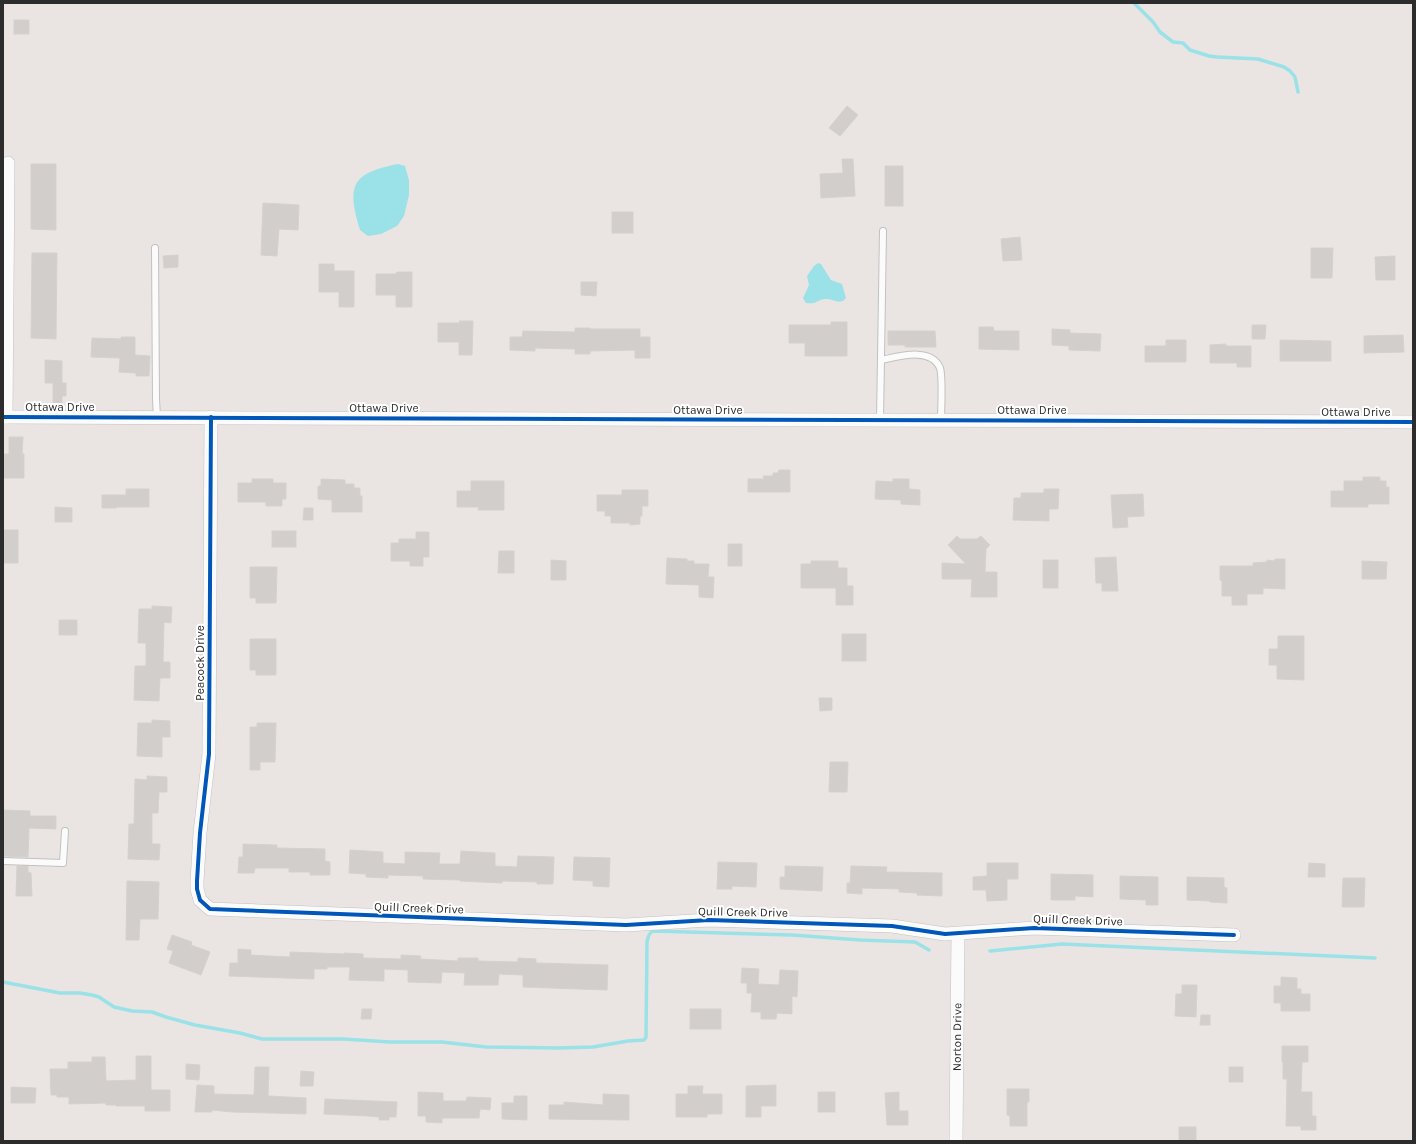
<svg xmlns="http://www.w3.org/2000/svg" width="1416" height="1144" viewBox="0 0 1416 1144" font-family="Karla,sans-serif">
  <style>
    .water { fill: #9ae2e7 }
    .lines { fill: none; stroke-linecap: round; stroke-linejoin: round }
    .stream { stroke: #9ae2e7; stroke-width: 3.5 }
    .building { fill: #d1cecb; stroke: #d5d1ce }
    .lane-casing { stroke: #c2c1c1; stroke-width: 8 }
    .street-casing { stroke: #c2c1c1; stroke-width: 14 }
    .lane { stroke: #fcfbfb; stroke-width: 6 }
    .street { stroke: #fcfbfb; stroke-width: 13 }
    .cycleway-casing { stroke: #fff; stroke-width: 6 }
    .cycleway { stroke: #0057b8; stroke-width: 4 }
    .labels { text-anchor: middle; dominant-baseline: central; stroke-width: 4; stroke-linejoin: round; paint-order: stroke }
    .street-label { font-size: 12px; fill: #2c2c2c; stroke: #fff }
  </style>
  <rect width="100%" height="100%" fill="#eae5e2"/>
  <g class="water">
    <path d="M398,164L405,166L409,180V195L404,216L397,226L381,234L368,236L360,230C346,185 352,173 398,164Z"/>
    <path d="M818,263L821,264L831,280L842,284L846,298L843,301C836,303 835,300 828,299C817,298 818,305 806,303L803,298L809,285L807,276L814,266Z"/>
  </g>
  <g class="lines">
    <g class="stream">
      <path d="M1134,3L1153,22L1160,32L1173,42L1183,43L1190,50L1209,56L1217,57L1258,59L1284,67L1290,71L1295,77L1298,92"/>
      <path d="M990,951L1062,944L1375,958"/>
      <path d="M3,982L60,993H80L92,995L99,997L114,1007L132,1011L152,1012L166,1017L195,1025L240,1033L262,1039H343L390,1042H442L486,1047L558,1048L593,1047L628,1041L644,1040L646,1037L647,942C648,938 648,933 653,931L792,935L860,940L915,942L929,950"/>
    </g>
  </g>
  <g class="building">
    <rect x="14" y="20" width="15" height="14"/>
    <path d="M847,106L858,115L840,136L829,128Z"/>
    <path d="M842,159H853L855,196L821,198L820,174L843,173Z"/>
    <path d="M31,164H56V230L31,229Z"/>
    <rect x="885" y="166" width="18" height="40"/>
    <path d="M263,203L299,205L298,230L279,229L277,256L261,255Z"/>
    <rect x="612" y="212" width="21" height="21"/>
    <path d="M1020,237L1022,260L1003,261L1001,239Z"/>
    <path d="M1311,248H1333L1332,278H1311Z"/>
    <path d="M32,253H57L56,339L31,338Z"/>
    <path d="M178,255V267L164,268L163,256Z"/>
    <path d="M1395,256V280H1376L1375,257Z"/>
    <path d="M319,264H334V271H354V307H339V292H319Z"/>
    <path d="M397,272H412V307H396V295H376V274H396Z"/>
    <path d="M581,282H597L596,296L581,295Z"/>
    <path d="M459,321H473L472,355H459V342H438V323H460Z"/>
    <path d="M831,322H847V356H805V343H789V325H831Z"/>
    <path d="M1252,325H1266L1265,339H1252Z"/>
    <path d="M979,327H993L994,331H1019V350L979,349Z"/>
    <path d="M575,328H590V329H640V337H650V358H635V350L590,351V354H575V349L535,348V351L510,350V337H522L523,331L575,332Z"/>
    <path d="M1052,329L1070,330V333L1101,334L1100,351L1069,350V346L1052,345Z"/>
    <path d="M888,331H935L936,347H905V345H888Z"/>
    <path d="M1403,335L1404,352L1364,353V336Z"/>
    <path d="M121,337H135V355L150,356L149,376H136V373L119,372L120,358L91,357L92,338L121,339Z"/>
    <path d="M1166,340H1186V362H1145V346H1166Z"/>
    <path d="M1280,340L1331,341V361H1280Z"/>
    <path d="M1226,344V346H1251V367H1237V363H1210V345Z"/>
    <path d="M45,360L62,361V383H66V396H62V408H53V383H45Z"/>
    <path d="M9,437H23L22,454H24V478H3V454H9Z"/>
    <path d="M779,470H790V492H748V479H764L763,476H773V473H778Z"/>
    <path d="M1363,477H1380V481H1386V487H1389V504H1368V507H1331V491H1344V481H1363Z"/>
    <path d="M252,479H273V483H286V499H282V506H266V502H238V483H252Z"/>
    <path d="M321,479L345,480V484H354V488H360V496H362V512H332V500L318,499V486H321Z"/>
    <path d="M893,479H909V489L920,490V505L901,504V500L875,499L876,481L893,482Z"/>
    <path d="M471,481H504V510H478L479,507H457V491H471Z"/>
    <path d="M126,489H149V507H117L116,508H102V495H126Z"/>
    <path d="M1044,489H1059L1058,509H1049V521L1013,520L1014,498H1021V493H1044Z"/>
    <path d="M622,490H648V506H642V516H640V524L630,525V523H611V516H605V511H597V495H622Z"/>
    <path d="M1143,494L1144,516L1127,517L1128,527L1113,528L1111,495Z"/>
    <path d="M55,507L72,508V522H55Z"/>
    <path d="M304,508H313V520H303Z"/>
    <rect x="3" y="530" width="15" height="33"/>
    <rect x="272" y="531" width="24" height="16"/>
    <path d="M416,532H429V557H423V566H410V561H391V543H399V539H416Z"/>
    <path d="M957,536L960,539H977L981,536L990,545L986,549L985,572H997V597H971L972,579H942V563L966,564L948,545Z"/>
    <rect x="728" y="544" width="14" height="22"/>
    <path d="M499,551H514V573H498Z"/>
    <path d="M1116,557L1118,591H1102V583H1096L1095,558Z"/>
    <path d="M667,558L687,559V561H694V564H709L708,577H714L713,598L699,597V585L666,584Z"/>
    <path d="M1275,559H1285V589L1263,588V594H1247V605H1232V596H1222V581L1220,580V566H1253V563L1267,562V560L1274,561Z"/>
    <path d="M551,560L566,561V580H551Z"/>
    <rect x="1043" y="560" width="15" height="28"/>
    <path d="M811,561H838V568H847V586H853V605H836V588H801V564H811Z"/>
    <path d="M1362,561L1387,562L1386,579H1362Z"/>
    <path d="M250,567H277L276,603H256V598H250Z"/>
    <path d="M152,606L172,607L171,623L164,622L163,662H170V678H160L159,701L134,700L135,666H146V643H138L139,609H152Z"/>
    <rect x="59" y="620" width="18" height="15"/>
    <rect x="842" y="634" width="24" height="27"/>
    <path d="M1278,636H1304V680L1277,679V665H1269V649H1278Z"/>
    <path d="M250,639H276V675H256V670H250Z"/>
    <path d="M819,698H832V710L820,711Z"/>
    <path d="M152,720L170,721V737H162V757L137,756L138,723H152Z"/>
    <path d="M257,723H276L275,762H260V770H250V727H257Z"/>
    <path d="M830,762H848L847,792H829Z"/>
    <path d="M147,776L167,777V792H159L158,813H152V844H160L159,860L128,859L129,824H134L135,779L147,780Z"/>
    <path d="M3,810L30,811V816H56V829L29,828L28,857L3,856Z"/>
    <path d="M243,844L277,845V848L325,849V861L330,862V875H310V872H289V868H255L254,873H238L239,857H243Z"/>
    <path d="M350,850L383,852V863L405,864V852L440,853L439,864H460L461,851L495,853V866L517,867L518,856L554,857L553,884H537V882L502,881V883L460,881V880L423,879V876L388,875V878L366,877V874L349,873Z"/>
    <path d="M574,857L610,858L609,887L593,886V881L573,880Z"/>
    <path d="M718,862L757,863L756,887L732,886V889H717Z"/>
    <path d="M987,863H1018V879H1007V900L987,901L986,890H973V877L987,876Z"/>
    <path d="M1309,863L1325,864V877H1308Z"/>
    <path d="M17,866H28V872L31,873L32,896H16Z"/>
    <path d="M785,866L823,867L822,891L780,889V877H785Z"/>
    <path d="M851,866L887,867L886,872L942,873V896L917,895V893L899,892V889L862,888V894L847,893V883H850Z"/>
    <path d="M1051,874L1093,875V897L1075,896V900H1051Z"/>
    <path d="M1120,876L1158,877V905H1146V900L1120,899Z"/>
    <path d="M1187,877L1224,878V887L1227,888V903L1210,902V901L1187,900Z"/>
    <path d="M1343,878H1365L1364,907H1342Z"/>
    <path d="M127,881L159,882L158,919H140L139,940H126Z"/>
    <path d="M172,935L192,942L191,945L210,952L201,975L169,963L173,951L167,949Z"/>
    <path d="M238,949L251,950V955L269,956L290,957V952L344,954V953L363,954V958L401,959V955L421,956L420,959L458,961V958H478V961L518,962V958L536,959V963L608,965L607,990L523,987V975L499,974L498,985H464L465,973L442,972L441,983L408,982V970L384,969V981L349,980L350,967H327V969H314V979L229,976L230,963H238Z"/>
    <path d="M742,968L759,969L758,984L779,985L780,970L798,971L797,997L792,996V1014L777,1013L776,1019H761V1012H751L752,993H747V983H741Z"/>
    <path d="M1281,977L1297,978V989H1301V994H1310V1011H1281V1003H1274V986H1281Z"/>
    <path d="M1182,985H1197L1196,1017L1175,1016L1176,994H1182Z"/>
    <path d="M362,1009H372L371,1019H361Z"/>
    <rect x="690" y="1009" width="31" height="20"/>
    <path d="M1201,1015H1210V1025H1200Z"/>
    <path d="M1282,1046H1308V1062H1302L1301,1092H1312V1116H1316V1130H1301V1126H1286L1287,1079H1283V1062H1282Z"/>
    <path d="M136,1056H151V1090H170V1111H145V1106H116V1105H106V1103L69,1104V1097H57V1095H51L50,1069H68V1062H92V1057H105L106,1081L136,1080Z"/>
    <path d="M186,1064L200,1065L199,1080L186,1079Z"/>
    <path d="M255,1067H269L268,1096L306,1098V1114L232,1112L212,1110V1112H195L197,1085L214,1086V1094L254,1095Z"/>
    <rect x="1229" y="1067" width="14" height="15"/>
    <path d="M301,1071L314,1072L313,1086H300Z"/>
    <path d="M776,1085V1106H761V1117H746V1086Z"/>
    <path d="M688,1086H703L702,1094H722V1114H707V1117H676V1094H688Z"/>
    <path d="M11,1087L36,1088L35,1103H11Z"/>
    <path d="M1007,1089H1029V1102H1027V1126H1010V1116L1007,1115Z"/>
    <path d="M418,1092L443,1093V1101H466L467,1097L491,1098L490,1110L480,1109L479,1118H442V1123L426,1122V1116H418Z"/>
    <rect x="818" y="1092" width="17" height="20"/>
    <path d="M899,1092V1111H908V1125H887L885,1093Z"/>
    <path d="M603,1094L629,1095V1120L549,1119V1105H564V1102L603,1105Z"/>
    <path d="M514,1096H527V1120L502,1119V1103H514Z"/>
    <path d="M325,1099L397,1102L396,1117H389V1120H379V1117L368,1116L324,1114Z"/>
    <rect x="1179" y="1127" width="17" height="14"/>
  </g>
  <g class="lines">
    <g class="lane-casing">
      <g id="lane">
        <path d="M155,248L156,399L157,417"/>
        <path d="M881,360C897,357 931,346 940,368C943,378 941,409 941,420"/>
        <path d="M880,420L883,231"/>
        <path d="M3,861L63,863L65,831"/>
      </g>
    </g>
    <g class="street-casing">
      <g id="street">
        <path d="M3,417L1413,422"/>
        <path d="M6,417L8,163"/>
        <path d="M211,417L209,754L200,833L197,881V889L200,900L210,909L626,925L709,920L892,926L945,934L1034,928L1234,935"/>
        <path id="s1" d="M956,1141L958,934"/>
      </g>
    </g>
    <use href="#lane" class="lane"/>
    <use href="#street" class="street"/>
    <g class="cycleway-casing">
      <g id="cycleway">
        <path d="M3,417L1413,422"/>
        <path d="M211,417L209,754L200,833L197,881V889L200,900L210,909L626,925L709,920L892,926L945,934L1034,928L1234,935"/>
      </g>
    </g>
    <use href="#cycleway" class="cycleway"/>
  </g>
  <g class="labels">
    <g class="street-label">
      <text x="60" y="407">Ottawa Drive</text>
      <text x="384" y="408">Ottawa Drive</text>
      <text x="708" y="410">Ottawa Drive</text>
      <text x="1032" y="410">Ottawa Drive</text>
      <text x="1356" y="412">Ottawa Drive</text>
      <text transform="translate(200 663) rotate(-90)">Peacock Drive</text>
      <text transform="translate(419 908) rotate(2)">Quill Creek Drive</text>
      <text transform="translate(743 912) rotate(1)">Quill Creek Drive</text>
      <text transform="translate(1078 920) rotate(2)">Quill Creek Drive</text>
      <text stroke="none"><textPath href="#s1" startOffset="104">Norton Drive</textPath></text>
    </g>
  </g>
  <rect width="1416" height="1144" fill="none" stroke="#2c2c2c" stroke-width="8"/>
</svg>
